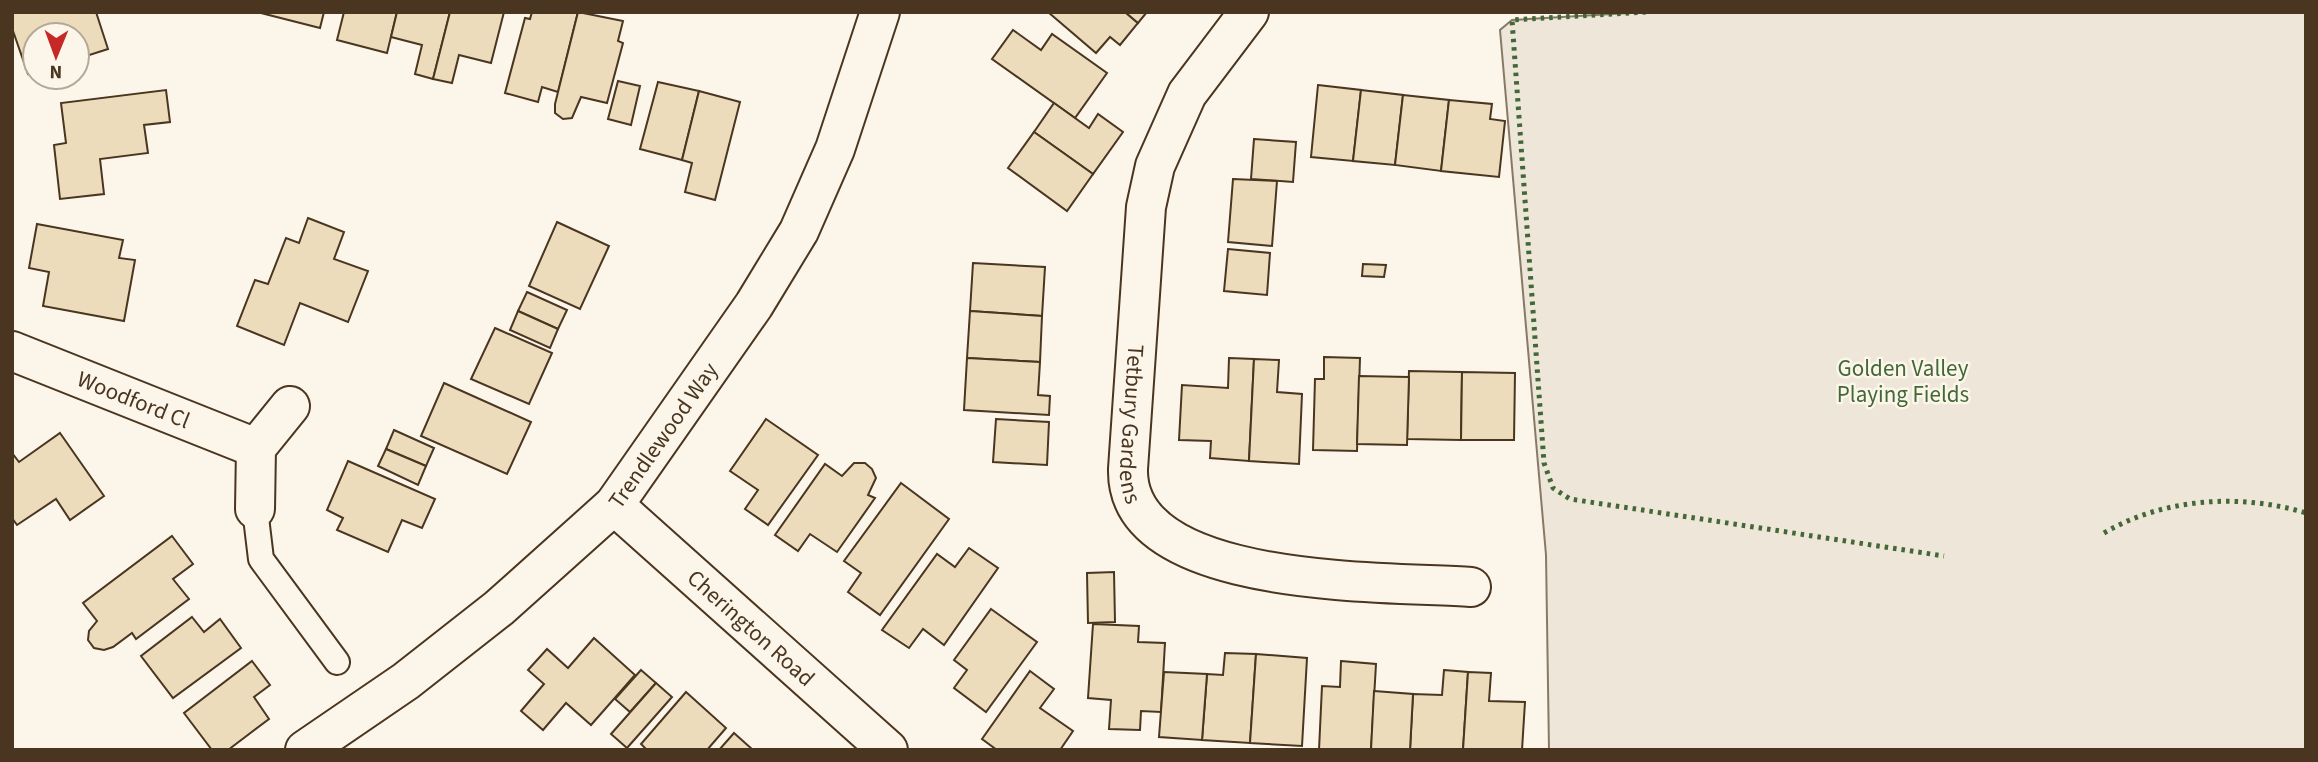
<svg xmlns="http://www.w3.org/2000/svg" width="2318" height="762" viewBox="0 0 2318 762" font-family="'Source Sans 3',sans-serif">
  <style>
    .green { fill: #ede6d9; stroke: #887966; stroke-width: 2 }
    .building { fill: #ecdcbc; stroke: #4a3520; stroke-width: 2 }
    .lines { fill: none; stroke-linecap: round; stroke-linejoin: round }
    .service-casing { stroke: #4a3520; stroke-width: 28 }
    .minor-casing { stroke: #4a3520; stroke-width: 42 }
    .tertiary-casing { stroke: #4a3520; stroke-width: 42 }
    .service { stroke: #fbf6e9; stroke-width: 24 }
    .minor { stroke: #fbf6e9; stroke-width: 38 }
    .tertiary { stroke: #fbf6e9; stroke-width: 38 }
    .hedge { stroke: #436837; stroke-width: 5; stroke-dasharray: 3.5 5; stroke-linecap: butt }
    .labels { text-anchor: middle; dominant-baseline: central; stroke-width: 5; stroke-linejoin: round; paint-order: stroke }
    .park-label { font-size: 23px; fill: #436837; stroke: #fbf6e9 }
    .street-label { font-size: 23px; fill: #4a3520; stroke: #fbf6e9 }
  </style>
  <rect width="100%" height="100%" fill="#fbf6e9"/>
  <path class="green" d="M1646,12H2306V750H1549L1546,555L1500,30L1512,20Z"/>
  <g class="building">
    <path d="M12,12H96L108,49L77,59V35H35V72L28,74L12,28Z"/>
    <path d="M257,12H324L320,28Z"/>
    <path d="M344,12H397L387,53L337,40Z"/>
    <path d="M397,12H450L433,79L415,74L422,45L391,37Z"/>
    <path d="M450,12H504L491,63L459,55L452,83L433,79Z"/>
    <path d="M532,12H578L558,92L542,87L538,102L505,93L525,18L530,19Z"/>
    <path d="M578,12L623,21L618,41L623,43L607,103L581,97L572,118L563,119L555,113V104Z"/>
    <path d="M1048,12H1125L1138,23L1120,45L1110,37L1096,53Z"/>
    <path d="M1125,12H1147L1138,23Z"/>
    <path d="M1013,30L1041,50L1052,34L1107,73L1075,118L992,59Z"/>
    <path d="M618,81L640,86L631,125L608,119Z"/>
    <path d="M658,82L699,91L682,160L640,149Z"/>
    <path d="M1318,85L1361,90L1353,161L1311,157Z"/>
    <path d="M166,90L170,122L144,125L148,153L100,159L104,194L60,199L54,145L66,143L61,103Z"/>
    <path d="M1361,90L1403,95L1395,165L1353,161Z"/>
    <path d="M699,91L740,102L715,200L685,192L692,163L682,160Z"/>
    <path d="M1403,95L1449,100L1441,171L1395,165Z"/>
    <path d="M1449,100L1492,104L1490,119L1505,121L1499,177L1441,171Z"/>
    <path d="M1054,103L1089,128L1098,114L1123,132L1093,174L1034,132Z"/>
    <path d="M1034,132L1093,174L1067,211L1008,168Z"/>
    <path d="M1254,139L1296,142L1293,182L1251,179Z"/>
    <path d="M1233,179L1277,181L1272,246L1228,242Z"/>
    <path d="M308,218L344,232L334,259L368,271L348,322L300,303L284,345L237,326L255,280L268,284L286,238L299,243Z"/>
    <path d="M557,222L609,246L580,309L529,286Z"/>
    <path d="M37,224L123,240L119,258L135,260L124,321L43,306L49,272L29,268Z"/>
    <path d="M1228,249L1270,253L1267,295L1224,291Z"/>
    <path d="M973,263L1045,267L1042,316L970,311Z"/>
    <path d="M1363,264L1386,265L1384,277L1362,276Z"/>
    <path d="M527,292L567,310L558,329L518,311Z"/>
    <path d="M518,311L558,329L550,348L510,330Z"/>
    <path d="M970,311L1042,316L1040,362L967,358Z"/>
    <path d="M495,328L552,353L529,404L471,379Z"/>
    <path d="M1324,357L1360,358L1357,451L1313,450L1315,379H1324Z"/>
    <path d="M967,358L1040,362L1038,395L1050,396L1049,415L964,410Z"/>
    <path d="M1229,358L1254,359L1249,461L1210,458L1211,441L1179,440L1182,385L1228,388Z"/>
    <path d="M1254,359L1279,360L1277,392L1302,394L1299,464L1249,461Z"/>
    <path d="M1409,371L1462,372L1461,440L1407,439Z"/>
    <path d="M1462,372L1515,373L1514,440H1461Z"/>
    <path d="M1359,376L1409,377L1407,445L1357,444Z"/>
    <path d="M444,383L531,422L507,474L421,436Z"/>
    <path d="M766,419L818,455L768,525L745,509L758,490L730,471Z"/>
    <path d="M996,419L1049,422L1047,465L993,462Z"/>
    <path d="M394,430L434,448L426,466L386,449Z"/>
    <path d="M60,433L104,496L70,520L56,499L17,525L12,518V453L19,462Z"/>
    <path d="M386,449L426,466L418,485L378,466Z"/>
    <path d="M348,461L435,499L422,528L402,520L388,552L337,530L343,518L327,510Z"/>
    <path d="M854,463H865L872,469L876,478L868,495L875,498L837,552L810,534L798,551L775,535L825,464L842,476Z"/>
    <path d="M901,483L949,519L880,615L848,592L861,573L844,561Z"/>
    <path d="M172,536L193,564L173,579L189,599L136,639L132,633L113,647L104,650L94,648L88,640L89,631L97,621L83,603Z"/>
    <path d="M969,548L998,568L944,645L923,629L909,648L882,630L937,554L955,567Z"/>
    <path d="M1114,572L1115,622L1088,623L1087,573Z"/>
    <path d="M991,609L1037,642L986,712L954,688L967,670L954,660Z"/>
    <path d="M192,617L204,632L220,619L241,648L173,698L141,656Z"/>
    <path d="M1093,624L1139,626L1138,642L1165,643L1161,712L1141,711L1140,730L1109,729L1111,700L1088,698Z"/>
    <path d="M594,638L635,675L591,725L566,703L543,730L521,711L544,684L528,670L547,649L568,668Z"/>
    <path d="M1225,653L1256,654L1250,743L1202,740L1207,674L1223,675Z"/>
    <path d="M1256,654L1307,658L1302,746L1250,743Z"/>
    <path d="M252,661L270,685L254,697L269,719L228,750H212L184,713Z"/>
    <path d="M1341,661L1376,664L1371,750H1319L1322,686L1340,687Z"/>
    <path d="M641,670L656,683L630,712L615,699Z"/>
    <path d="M1444,670L1468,672L1463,750H1410L1413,694L1442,695Z"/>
    <path d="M1030,671L1054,689L1040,708L1073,731L1060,750H997L982,739Z"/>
    <path d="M1164,672L1207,674L1202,740L1159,737Z"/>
    <path d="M1468,672L1491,673L1489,701L1525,702L1522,750H1463Z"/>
    <path d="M656,683L672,697L627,748L611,734Z"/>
    <path d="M1374,691L1413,694L1410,750H1371Z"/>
    <path d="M686,692L726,728L707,750H647L641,744Z"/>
    <path d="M734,733L753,750H719Z"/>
  </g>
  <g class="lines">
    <g class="service-casing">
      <path id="service" d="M255,509L261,559L337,662"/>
    </g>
    <g class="minor-casing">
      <g id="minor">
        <path id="s1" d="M1249,12L1187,94L1155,166L1146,207L1128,469C1125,590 1388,581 1471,587"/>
        <path id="s2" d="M12,351L256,448"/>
        <path id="s3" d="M614,505L888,750"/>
        <path d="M255,509L256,448L290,406"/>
      </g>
    </g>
    <g class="tertiary-casing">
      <g id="tertiary">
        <path id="s4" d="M305,750L406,681L499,608L614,505L754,305L799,231L835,149L880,12"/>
      </g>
    </g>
    <use href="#service" class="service"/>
    <use href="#minor" class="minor"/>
    <use href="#tertiary" class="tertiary"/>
    <g class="hedge">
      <path d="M1646,12L1512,20L1544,463L1553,488L1570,499L1944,556"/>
      <path d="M2104,533C2163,498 2241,493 2306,513"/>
    </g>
  </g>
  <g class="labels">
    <g class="park-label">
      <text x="1903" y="368">Golden Valley<tspan x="1903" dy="26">Playing Fields</tspan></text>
    </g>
    <g class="street-label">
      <text stroke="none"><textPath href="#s2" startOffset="131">Woodford Cl</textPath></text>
      <text stroke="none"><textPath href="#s1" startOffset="441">Tetbury Gardens</textPath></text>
      <text stroke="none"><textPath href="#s4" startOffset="480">Trendlewood Way</textPath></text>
      <text stroke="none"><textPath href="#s3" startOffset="184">Cherington Road</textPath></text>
    </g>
  </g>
  <rect width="2318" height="762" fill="none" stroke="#4a3520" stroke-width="28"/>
  <g transform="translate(56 56) rotate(181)"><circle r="33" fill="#fbf6e9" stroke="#b4a999" stroke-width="2"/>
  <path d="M0-5L12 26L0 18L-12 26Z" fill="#c62828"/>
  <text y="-10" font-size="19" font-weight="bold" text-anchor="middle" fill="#4a3520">N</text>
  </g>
</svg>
